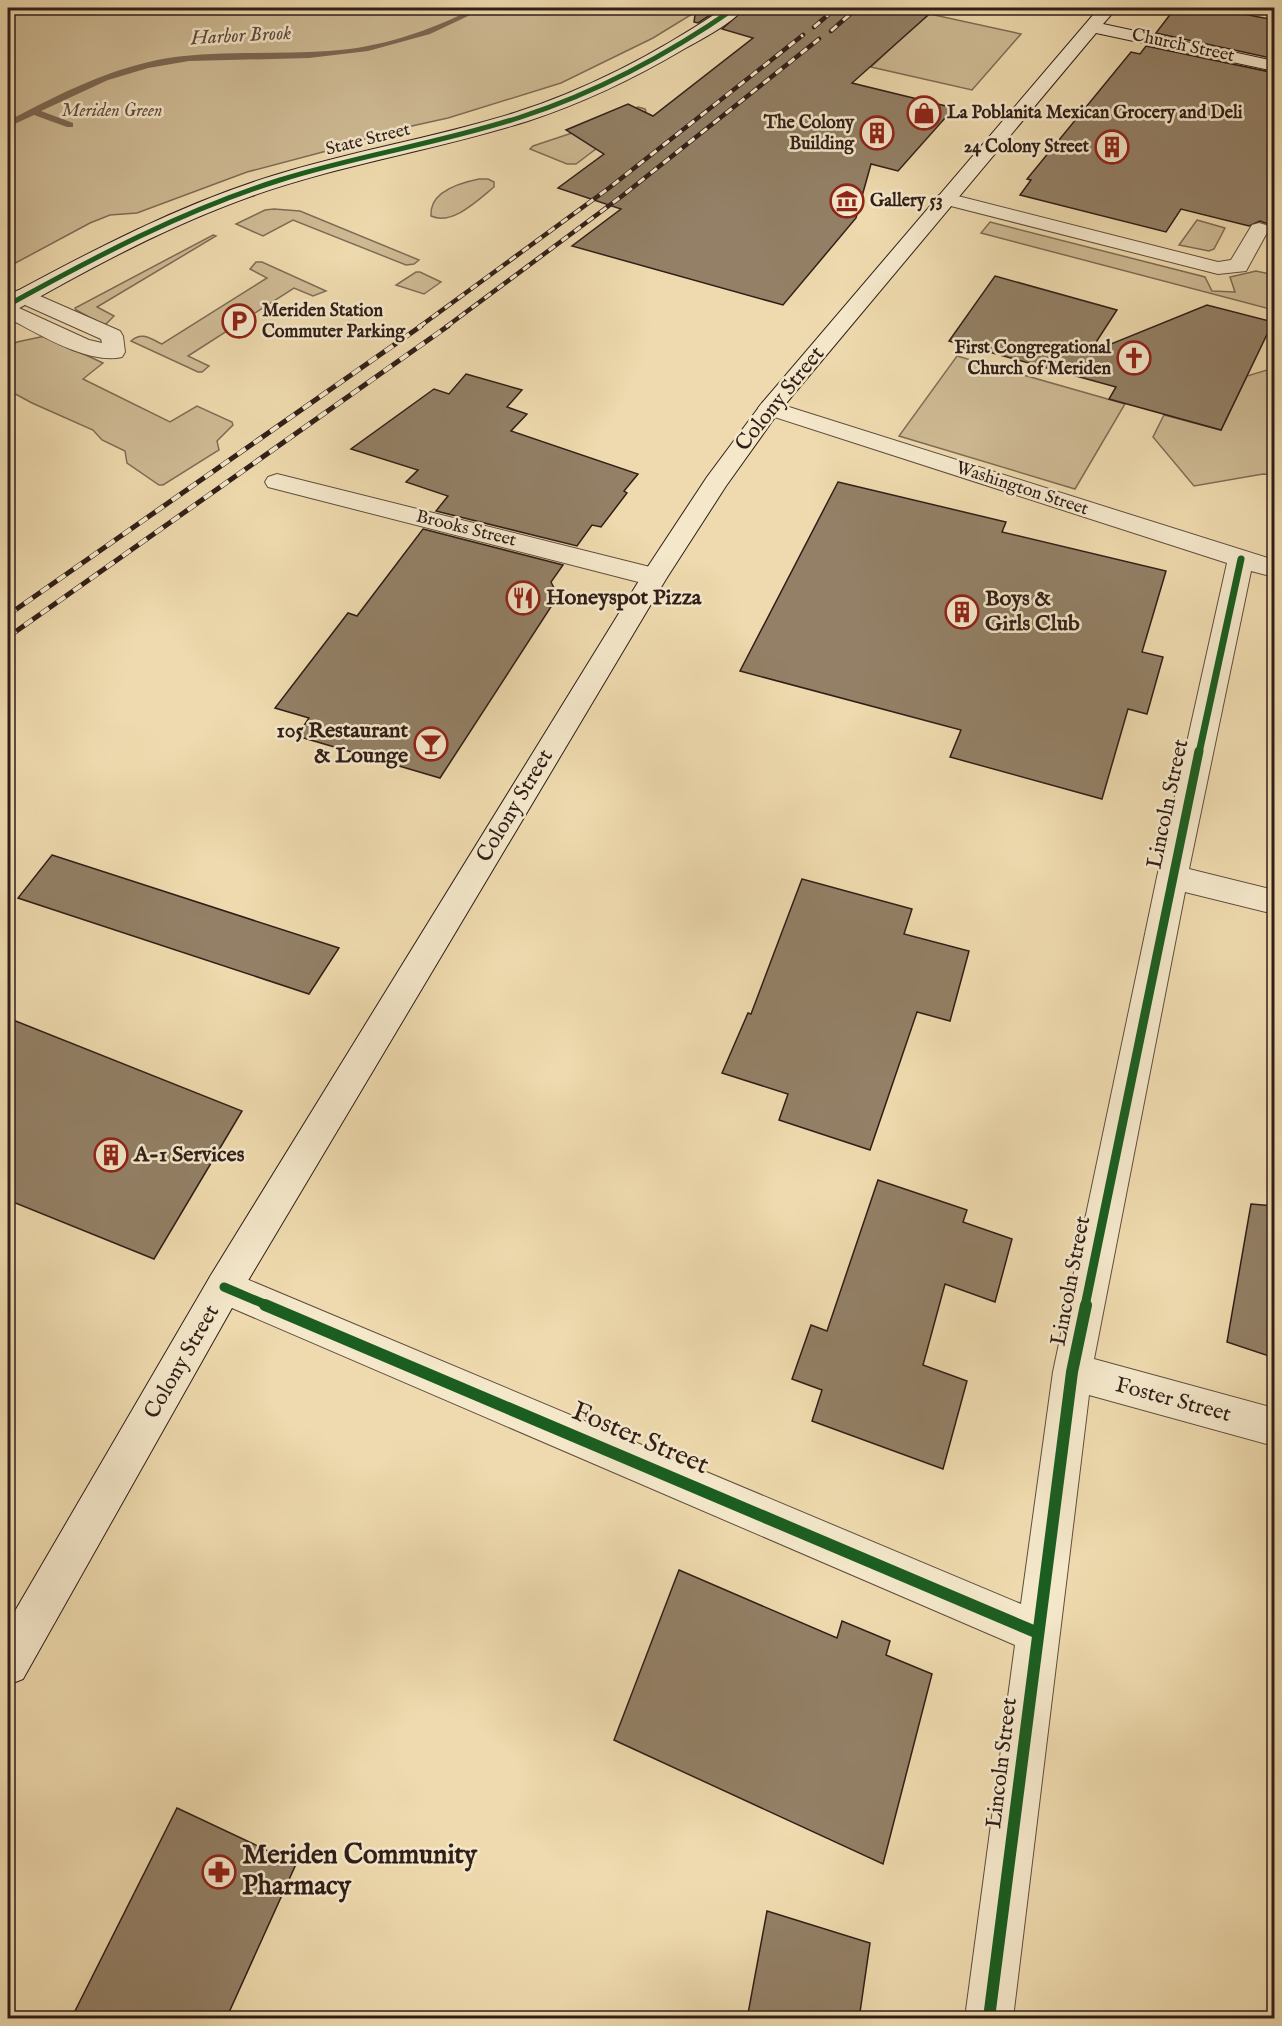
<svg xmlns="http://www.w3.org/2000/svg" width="1282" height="2026" viewBox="0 0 1282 2026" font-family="'IM FELL English',serif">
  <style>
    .green { fill: #ceba94; stroke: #7f6c56; stroke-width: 1.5 }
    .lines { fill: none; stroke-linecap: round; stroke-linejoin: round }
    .stream { fill: #7b6853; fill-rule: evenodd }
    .building { fill: #938066; stroke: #301e18; stroke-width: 1.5 }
    .lane-casing { stroke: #604d3e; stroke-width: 2 }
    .street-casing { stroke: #604d3e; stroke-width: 2 }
    .secondary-casing { stroke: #301e18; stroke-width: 2 }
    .lane { fill: #f4e7ca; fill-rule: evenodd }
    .street { fill: #f4e7ca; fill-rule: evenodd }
    .secondary { fill: #f4e7ca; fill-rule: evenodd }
    .rail-far1-casing { stroke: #301e18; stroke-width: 4.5 }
    .rail-casing { stroke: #301e18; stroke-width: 5 }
    .rail-far1 { stroke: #f4e7ca; stroke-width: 3; stroke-dasharray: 8; stroke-linecap: butt }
    .rail { stroke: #f4e7ca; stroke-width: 4; stroke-dasharray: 10; stroke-linecap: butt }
    .cycleway-far3-casing { stroke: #f4e7ca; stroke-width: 8 }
    .cycleway-far2-casing { stroke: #f4e7ca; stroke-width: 10 }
    .cycleway-far1-casing { stroke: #f4e7ca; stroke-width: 13 }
    .cycleway-casing { stroke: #f4e7ca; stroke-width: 16 }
    .cycleway-far3 { stroke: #1b5e20; stroke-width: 5 }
    .cycleway-far2 { stroke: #1b5e20; stroke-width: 7 }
    .cycleway-far1 { stroke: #1b5e20; stroke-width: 9 }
    .cycleway { stroke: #1b5e20; stroke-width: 12 }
    .labels { text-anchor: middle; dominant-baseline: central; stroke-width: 5; stroke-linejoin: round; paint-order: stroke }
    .far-street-label { font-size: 18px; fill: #301e18; stroke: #f4e7ca }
    .far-park-label { font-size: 18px; font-style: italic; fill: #5f4d3d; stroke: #f4e7ca }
    .far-poi-label { font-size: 18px; font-weight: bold; fill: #301e18; stroke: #f4e7ca; text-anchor: start }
    .far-water-label { font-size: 20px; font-style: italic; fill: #5c493b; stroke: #f4e7ca }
    .street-label { font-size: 22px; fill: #301e18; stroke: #f4e7ca }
    .poi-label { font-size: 22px; font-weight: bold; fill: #301e18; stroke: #f4e7ca; text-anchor: start }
    .near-street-label { font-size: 27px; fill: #301e18; stroke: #f4e7ca }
    .near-poi-label { font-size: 27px; font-weight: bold; fill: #301e18; stroke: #f4e7ca; text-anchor: start }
  </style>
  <rect width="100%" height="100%" fill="#eedaae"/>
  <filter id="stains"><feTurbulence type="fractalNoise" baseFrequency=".00333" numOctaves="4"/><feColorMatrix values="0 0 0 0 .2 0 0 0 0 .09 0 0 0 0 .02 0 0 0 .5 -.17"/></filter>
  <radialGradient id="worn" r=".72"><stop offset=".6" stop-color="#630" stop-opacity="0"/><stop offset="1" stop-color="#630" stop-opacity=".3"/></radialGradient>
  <g class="green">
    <path d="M8,8H702L653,38L561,83L448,118L380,133L353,144L247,172L137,213L110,215L90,223L8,267Z"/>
    <path d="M907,9L1021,34L972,90L871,67L909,31Z"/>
    <path d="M638,107L645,109L646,111L576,164H567L530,149L533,146L596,125Z"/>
    <path d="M479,179H488L494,182V187C478,200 452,226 431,216C429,192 459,183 479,179Z"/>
    <path d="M274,209L300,211L419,260L414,264L406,265L293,220L263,236L236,224L265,210Z"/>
    <path d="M1197,220L1225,228L1214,249L1209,251L1179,245Z"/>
    <path d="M990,222L1205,277L1212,291L1235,292L1230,277L1256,271L1274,275V310L981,233Z"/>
    <path d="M213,235L216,236L97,307L114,316L106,324H102L76,310L75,308Z"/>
    <path d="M256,262H262L326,291L313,296L294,288L188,356L209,366L202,372H198L131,341C142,331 151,339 162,344L267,278L250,269Z"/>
    <path d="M416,272H420L441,282L424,294L396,285Z"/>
    <path d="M45,336L103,363L83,379L170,422L197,406L232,422L233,425L217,441L219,450L163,485H159L127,463L125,451L102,440L93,430L32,403L8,390V347L17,342Z"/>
    <path d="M957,356L1125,404L1075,489L899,436Z"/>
    <path d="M1274,368V475L1263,474L1194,486L1153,437L1164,415L1221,430L1247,376Z"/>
  </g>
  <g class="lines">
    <path class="stream" d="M475,8H485L430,34L368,51L309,58L189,61L148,68L108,80L41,111L73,123V127H67L34,115L8,127V121C59,94 110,68 168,58C221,50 275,55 328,51C380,48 429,31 475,8Z"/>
  </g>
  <g class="building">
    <path d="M696,8H721L698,23L694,22Z"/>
    <path d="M746,8H936L852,83L954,108L898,171L871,164L856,218L783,305L572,246L621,209L558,188L604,154L566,130L628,104L653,116L753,38L722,29Z"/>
    <path d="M1175,8H1212L1275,20V59L1156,33Z"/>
    <path d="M1146,46L1275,73V233L1270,232L1268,224L1260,221L1249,226L1181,209L1166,232L1020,195L1031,180L1027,179L1131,52L1140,54Z"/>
    <path d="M995,276L1117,310L1089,353L1207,305L1273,322L1221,430L1109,399L1116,387L949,341Z"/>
    <path d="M466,374L522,390L507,407L527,414L511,431L638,474L624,491L627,493L601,527L592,525L577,546L436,511L448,496L406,482L418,470L351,449L434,389L449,394Z"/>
    <path d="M838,482L1006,522L1002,532L1166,571L1142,652L1163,657L1147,714L1128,709L1102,799L950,757L961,730L740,671Z"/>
    <path d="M423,529L563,565L551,582L558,596L440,778L297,736L309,718L275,708L348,613L357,616Z"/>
    <path d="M52,855L339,948L309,994L18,898Z"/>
    <path d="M802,879L912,909L904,934L969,951L950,1021L917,1012L870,1150L779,1120L788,1094L722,1073L748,1013L751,1014Z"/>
    <path d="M8,1018L242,1111L154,1259L8,1200Z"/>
    <path d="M878,1180L967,1210L963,1222L1012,1239L995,1302L945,1284L923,1365L967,1381L943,1469L812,1421L822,1390L792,1379L811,1325L827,1331Z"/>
    <path d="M1251,1204L1275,1206V1358L1227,1342Z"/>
    <path d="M679,1570L837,1638L842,1621L890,1641L886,1655L932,1674L883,1864L614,1740Z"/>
    <path d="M177,1808L296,1864L226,2019H71Z"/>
    <path d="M767,1911L870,1943L859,2019H747Z"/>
  </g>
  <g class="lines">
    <g class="lane-casing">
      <g id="lane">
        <path d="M946,193L1218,262L1231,260L1252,225L1259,223L1266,225L1269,229L1246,271L1218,274L939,203L936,199L939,195Z"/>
        <path d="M24,289L120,331L123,336L125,352L122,357C88,365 37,333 8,318V303L89,340L102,343L101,339L16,301L13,296L16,291Z"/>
      </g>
    </g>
    <g class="street-casing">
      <g id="street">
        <path d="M770,401L1274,560V577L1251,571L1189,869L1274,890V914L1185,892L1094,1359L1274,1408V1446L1089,1395L1013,2018H965L1015,1645L211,1299L205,1287L211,1275L224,1270L237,1275L1021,1604L1053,1372L1157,877L1227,563L762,413L758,408L762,403Z"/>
        <path d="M277,474L654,568L663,571L667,577L663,583L654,586L268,487L265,482L268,477Z"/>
      </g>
    </g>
    <g class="secondary-casing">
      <g id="secondary">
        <path d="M724,8H744C733,23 700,40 684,49C635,78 583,103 528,121C437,150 342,164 252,196C170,225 92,267 16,310L8,311V296C93,250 179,205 272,176C351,151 434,138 514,113C589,89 659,52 724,8Z"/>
        <path d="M1099,8H1117L1103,24L1274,61V71L1096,33L778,413L726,486L666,579L237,1299L23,1679L8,1685V1623L211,1275L645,571L707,477L762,403Z"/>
      </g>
    </g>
    <use href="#lane" class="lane"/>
    <use href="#street" class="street"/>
    <use href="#secondary" class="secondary"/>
    <g class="rail-far1-casing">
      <g id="rail-far1">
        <path d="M814,27L836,8"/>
        <path d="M831,31L857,8"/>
        <path d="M419,327L609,188L803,35"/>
        <path d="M446,327L622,196L819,39"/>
      </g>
    </g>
    <g class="rail-casing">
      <g id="rail">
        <path d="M8,615L421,326"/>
        <path d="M8,637L448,326"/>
      </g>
    </g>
    <use href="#rail-far1" class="rail-far1"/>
    <use href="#rail" class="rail"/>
    <g class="cycleway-far3-casing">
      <path id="cycleway-far3" d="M8,305C95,257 184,210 280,180C359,155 442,143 521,117C598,92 669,54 735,8"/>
    </g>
    <g class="cycleway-far2-casing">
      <path id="cycleway-far2" d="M1199,753L1241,559"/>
    </g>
    <g class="cycleway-far1-casing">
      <g id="cycleway-far1">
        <path d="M224,1287L269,1306"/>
        <path d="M1085,1306L1199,751"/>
      </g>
    </g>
    <g class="cycleway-casing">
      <g id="cycleway">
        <path d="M265,1305L1038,1633"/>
        <path d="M989,2018L1072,1372L1086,1305"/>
      </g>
    </g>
    <use href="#cycleway-far3" class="cycleway-far3"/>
    <use href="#cycleway-far2" class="cycleway-far2"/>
    <use href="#cycleway-far1" class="cycleway-far1"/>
    <use href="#cycleway" class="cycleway"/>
  </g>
  <defs>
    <g id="shop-ring" transform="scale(1.725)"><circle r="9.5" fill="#f4e7ca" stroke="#8f2418" stroke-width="1.5"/><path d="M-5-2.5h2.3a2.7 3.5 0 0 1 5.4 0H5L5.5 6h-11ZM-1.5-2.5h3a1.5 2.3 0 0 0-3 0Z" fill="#8f2418"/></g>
    <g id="building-ring" transform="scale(1.725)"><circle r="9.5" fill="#f4e7ca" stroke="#8f2418" stroke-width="1.5"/><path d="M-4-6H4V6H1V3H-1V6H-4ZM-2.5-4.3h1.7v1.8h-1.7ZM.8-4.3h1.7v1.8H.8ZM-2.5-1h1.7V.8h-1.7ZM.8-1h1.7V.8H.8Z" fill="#8f2418"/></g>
    <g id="museum-ring" transform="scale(1.725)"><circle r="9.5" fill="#f4e7ca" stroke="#8f2418" stroke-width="1.5"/><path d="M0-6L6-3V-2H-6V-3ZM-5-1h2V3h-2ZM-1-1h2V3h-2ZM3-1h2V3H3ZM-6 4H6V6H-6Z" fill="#8f2418"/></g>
    <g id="parking-ring" transform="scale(1.725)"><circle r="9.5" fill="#f4e7ca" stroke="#8f2418" stroke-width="1.5"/><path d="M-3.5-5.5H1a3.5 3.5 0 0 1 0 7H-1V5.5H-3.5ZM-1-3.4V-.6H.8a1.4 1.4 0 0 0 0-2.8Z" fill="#8f2418"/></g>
    <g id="church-ring" transform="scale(1.725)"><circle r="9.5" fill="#f4e7ca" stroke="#8f2418" stroke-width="1.5"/><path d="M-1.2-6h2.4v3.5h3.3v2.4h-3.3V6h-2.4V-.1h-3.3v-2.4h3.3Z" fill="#8f2418"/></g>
    <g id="restaurant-ring" transform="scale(1.725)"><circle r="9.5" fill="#f4e7ca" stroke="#8f2418" stroke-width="1.5"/><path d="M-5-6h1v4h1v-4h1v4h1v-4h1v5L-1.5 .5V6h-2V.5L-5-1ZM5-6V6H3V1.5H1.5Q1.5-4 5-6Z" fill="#8f2418"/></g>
    <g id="bar-ring" transform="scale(1.725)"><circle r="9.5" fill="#f4e7ca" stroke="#8f2418" stroke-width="1.5"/><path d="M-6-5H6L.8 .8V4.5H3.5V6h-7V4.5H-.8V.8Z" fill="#8f2418"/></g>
    <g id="pharmacy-ring" transform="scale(1.725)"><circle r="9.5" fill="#f4e7ca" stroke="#8f2418" stroke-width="1.5"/><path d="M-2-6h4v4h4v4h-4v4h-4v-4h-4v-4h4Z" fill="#8f2418"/></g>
  </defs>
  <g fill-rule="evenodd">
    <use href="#shop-ring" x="924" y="113"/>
    <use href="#building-ring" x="877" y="133"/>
    <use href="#building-ring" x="1112" y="147"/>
    <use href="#museum-ring" x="847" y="201"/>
    <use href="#parking-ring" x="239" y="321"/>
    <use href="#church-ring" x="1134" y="358"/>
    <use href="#restaurant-ring" x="523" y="598"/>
    <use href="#building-ring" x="962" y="612"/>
    <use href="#bar-ring" x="431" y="744"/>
    <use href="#building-ring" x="111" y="1155"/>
    <use href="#pharmacy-ring" x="219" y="1872"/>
  </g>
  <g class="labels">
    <g class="far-street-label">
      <text transform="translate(1183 46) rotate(12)">Church Street</text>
      <text transform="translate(368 140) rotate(-14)">State Street</text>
      <text transform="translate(1022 489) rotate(18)">Washington Street</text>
      <text transform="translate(466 529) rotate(14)">Brooks Street</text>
    </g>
    <g class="far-park-label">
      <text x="112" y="111">Meriden Green</text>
    </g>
    <g class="far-poi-label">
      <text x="947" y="113">La Poblanita Mexican Grocery and Deli</text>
      <text x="854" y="123" text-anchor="end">The Colony<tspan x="854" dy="21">Building</tspan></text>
      <text x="1089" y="147" text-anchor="end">24 Colony Street</text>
      <text x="870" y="201">Gallery 53</text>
      <text x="262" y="311">Meriden Station<tspan x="262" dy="21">Commuter Parking</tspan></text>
      <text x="1111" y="348" text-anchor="end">First Congregational<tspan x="1111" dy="21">Church of Meriden</tspan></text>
    </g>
    <g class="far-water-label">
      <text transform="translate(241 36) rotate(-3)">Harbor Brook</text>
    </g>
    <g class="street-label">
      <text transform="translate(780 399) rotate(-51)">Colony Street</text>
      <text transform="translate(1168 804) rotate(-78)">Lincoln Street</text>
      <text transform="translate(515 806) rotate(-59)">Colony Street</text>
      <text transform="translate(1071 1281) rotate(-79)">Lincoln Street</text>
      <text transform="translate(182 1362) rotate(-60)">Colony Street</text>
      <text transform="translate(1173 1400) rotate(15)">Foster Street</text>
      <text transform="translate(1002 1763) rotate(-83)">Lincoln Street</text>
    </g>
    <g class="poi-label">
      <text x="546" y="598">Honeyspot Pizza</text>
      <text x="985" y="599">Boys &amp;<tspan x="985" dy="25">Girls Club</tspan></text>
      <text x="408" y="731" text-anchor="end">105 Restaurant<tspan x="408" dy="25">&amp; Lounge</tspan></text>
      <text x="134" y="1155">A-1 Services</text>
    </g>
    <g class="near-street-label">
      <text transform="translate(640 1439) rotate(23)">Foster Street</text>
    </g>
    <g class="near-poi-label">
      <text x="242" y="1856">Meriden Community<tspan x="242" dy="31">Pharmacy</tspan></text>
    </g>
  </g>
  <rect width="1282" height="2026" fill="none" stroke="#eedaae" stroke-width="30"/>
  <rect x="9" y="9" width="1264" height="2008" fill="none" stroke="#301e18" stroke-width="3"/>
  <rect x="15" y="15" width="1252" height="1996" fill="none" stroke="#301e18" stroke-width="1.5"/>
  <rect width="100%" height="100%" filter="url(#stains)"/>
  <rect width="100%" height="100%" fill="url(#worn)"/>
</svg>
